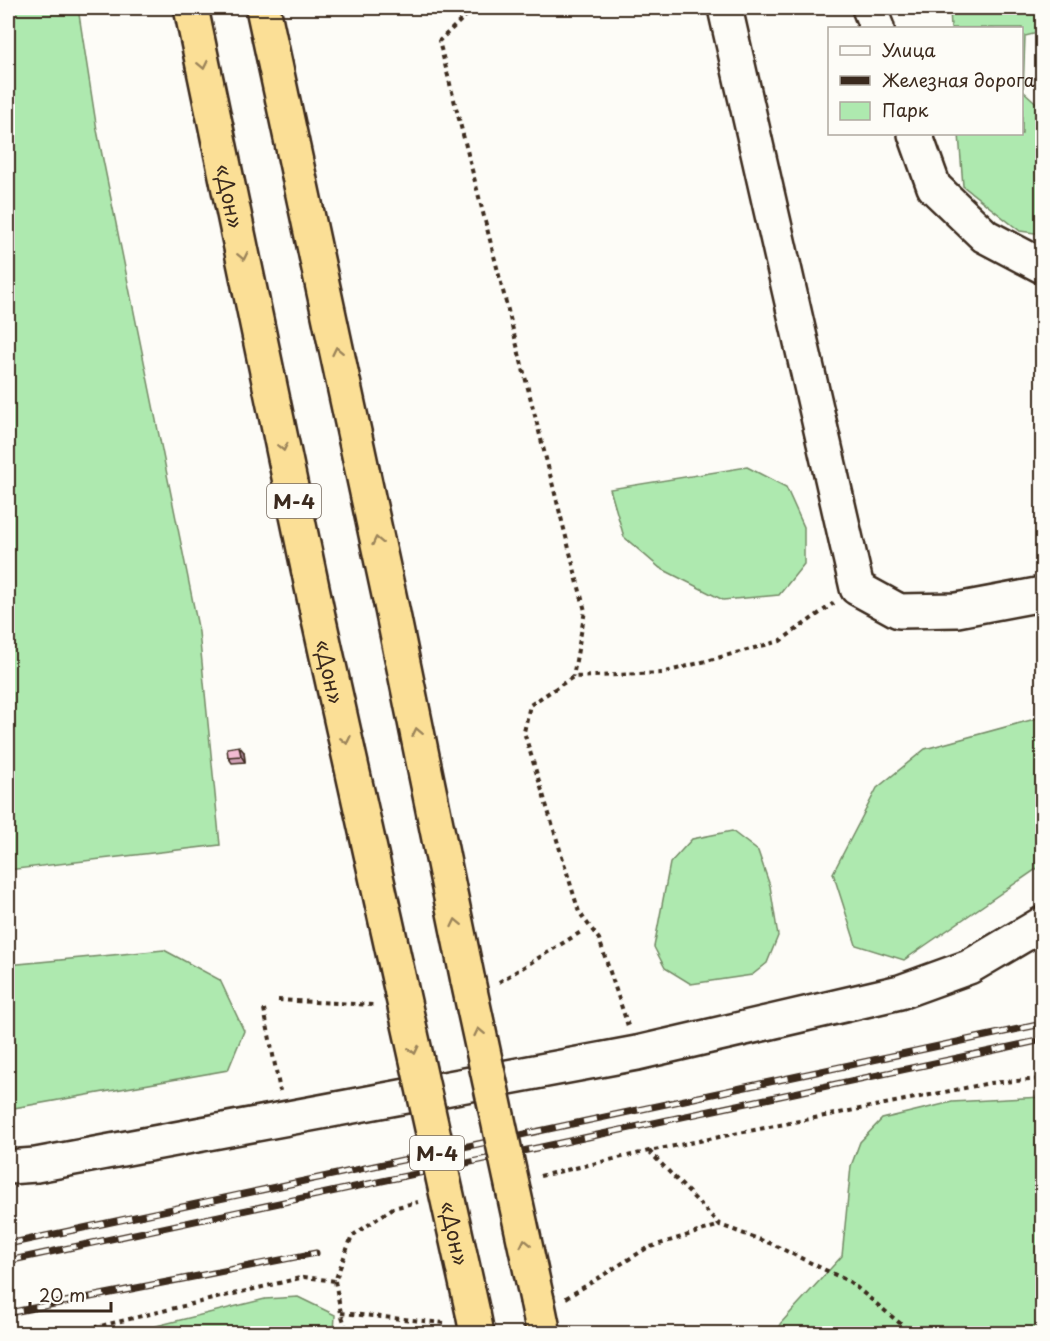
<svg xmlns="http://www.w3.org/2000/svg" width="1050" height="1341" viewBox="0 0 1050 1341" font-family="'Playpen Sans',sans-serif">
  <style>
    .green { fill: #aee9af; stroke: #748a66; stroke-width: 1.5 }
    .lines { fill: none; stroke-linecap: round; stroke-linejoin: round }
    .minor-casing { stroke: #3b2a1e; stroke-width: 38 }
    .highway-casing { stroke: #3b2a1e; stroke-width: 38 }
    .path { stroke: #3b2a1e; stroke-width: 4; stroke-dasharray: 4.5 4.5; stroke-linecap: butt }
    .minor { stroke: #fdfcf7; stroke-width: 33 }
    .highway { stroke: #fbdf96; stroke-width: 33 }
    .rail-casing { stroke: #3b2a1e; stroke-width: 7 }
    .rail { stroke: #fdfcf7; stroke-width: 4.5; stroke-dasharray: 14; stroke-linecap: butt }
    .highway-bridge-casing { stroke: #3b2a1e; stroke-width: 38; stroke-linecap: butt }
    .highway-bridge { stroke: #fbdf96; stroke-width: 33 }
    .wall { fill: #d0a1b5; stroke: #3b2a1e; stroke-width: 1.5 }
    .shaded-wall { fill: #a98393; stroke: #3b2a1e; stroke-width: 1.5 }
    .building { fill: #f2bbd2; stroke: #3b2a1e; stroke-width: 1.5 }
    .oneway { stroke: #9b845a }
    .labels { text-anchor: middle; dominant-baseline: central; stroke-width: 4.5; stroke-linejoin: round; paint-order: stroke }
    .shield { fill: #fdfcf7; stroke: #75695f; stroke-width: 1.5 }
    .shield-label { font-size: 20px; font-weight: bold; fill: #3b2a1e }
    .street-label { font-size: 21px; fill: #3b2a1e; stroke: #fdfcf7 }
  </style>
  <rect width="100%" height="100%" fill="#fdfcf7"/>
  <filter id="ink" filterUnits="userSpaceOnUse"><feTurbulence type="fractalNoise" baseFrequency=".0167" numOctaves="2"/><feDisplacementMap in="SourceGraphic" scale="12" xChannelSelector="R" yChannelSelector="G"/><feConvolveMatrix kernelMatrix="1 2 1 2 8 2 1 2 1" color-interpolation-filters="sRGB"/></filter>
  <g filter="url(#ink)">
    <g class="green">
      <path d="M8,8H78L97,130L199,632L220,845L8,870Z"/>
      <path d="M950,8H1042V32L1025,36L1023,91L1042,108V234L1020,231L963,186L959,134H1022V28H951Z"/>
      <path d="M747,467L786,487L804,527V564L779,595L723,600L660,568L624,537L610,489Z"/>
      <path d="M1042,717V865L904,960L856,945L833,873L877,788L925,749Z"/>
      <path d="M732,831L758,851L770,886L778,936L767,963L752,975L691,984L665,968L654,947L670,863L692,839Z"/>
      <path d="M164,950L220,980L244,1031L228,1070L8,1109V965Z"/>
      <path d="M1042,1097V1333H780V1324L842,1256L851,1166L860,1142L882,1119L952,1102Z"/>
      <path d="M298,1297L335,1315L334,1333H128L265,1299Z"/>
    </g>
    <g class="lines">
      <g class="minor-casing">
        <g id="minor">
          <path d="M725,8L857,588L899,611L957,610L1042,594"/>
          <path d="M869,8L877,28"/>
          <path d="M915,134L934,187L985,236L1042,266"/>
          <path d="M8,1167L36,1165L637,1053L900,992L969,967L1042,924"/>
        </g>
      </g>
      <g class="highway-casing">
        <g id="highway">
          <path id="s1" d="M191,8L318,616L402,993"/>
          <path d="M263,8L392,609L468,981"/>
          <path d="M537,1300L544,1334"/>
          <path d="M473,1313L477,1334"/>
        </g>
      </g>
      <g class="path">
        <path d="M474,8L439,41L585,611L573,677"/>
        <path d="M499,982L581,932"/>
        <path d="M278,1000L373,1005"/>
        <path d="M264,1009L280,1091"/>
        <path d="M628,1026L599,939L579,912L524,732L530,705L573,677L662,673L780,641L834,603"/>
        <path d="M649,1151L720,1225L772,1244L850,1282L913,1334"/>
        <path d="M540,1176L649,1151L990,1083L1042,1079"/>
        <path d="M8,1218H12"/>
        <path d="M335,1281L341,1313L348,1334"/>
        <path d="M566,1298L647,1248L720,1225"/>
        <path d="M341,1313L444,1323"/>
        <path d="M67,1334L304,1277L335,1281L352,1236L393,1208L418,1202"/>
      </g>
      <use href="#minor" class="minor"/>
      <use href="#highway" class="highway"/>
      <g class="rail-casing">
        <g id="rail">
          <path d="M8,1244L1042,1024"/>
          <path d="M8,1261L1042,1040"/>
          <path d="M8,1313L316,1253"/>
        </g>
      </g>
      <use href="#rail" class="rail"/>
      <g class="highway-bridge-casing">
        <g id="highway-bridge">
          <path d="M468,981L537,1300"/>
          <path id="s2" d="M402,993L473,1313"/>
        </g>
      </g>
      <use href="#highway-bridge" class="highway-bridge"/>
    </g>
    <path class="wall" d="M244,752L245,762L232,763L228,757Z"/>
    <path class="shaded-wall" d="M239,746L244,752L245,762L241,756Z"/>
    <path class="building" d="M239,746L241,756L228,757L227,748Z"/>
    <defs><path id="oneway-chevron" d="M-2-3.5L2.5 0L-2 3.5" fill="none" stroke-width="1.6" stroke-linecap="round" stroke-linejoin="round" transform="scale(1.5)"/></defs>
    <g class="oneway">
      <use href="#oneway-chevron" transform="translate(203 65) rotate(78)"/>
      <use href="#oneway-chevron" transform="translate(243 256) rotate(78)"/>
      <use href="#oneway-chevron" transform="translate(337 351) rotate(-102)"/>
      <use href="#oneway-chevron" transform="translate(283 447) rotate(78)"/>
      <use href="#oneway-chevron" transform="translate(377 541) rotate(-102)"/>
      <use href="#oneway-chevron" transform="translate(417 732) rotate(-102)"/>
      <use href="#oneway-chevron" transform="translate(346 740) rotate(78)"/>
      <use href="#oneway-chevron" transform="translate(456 923) rotate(-102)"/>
      <use href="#oneway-chevron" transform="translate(479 1032) rotate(-102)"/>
      <use href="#oneway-chevron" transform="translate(414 1050) rotate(77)"/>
      <use href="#oneway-chevron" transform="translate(525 1243) rotate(-102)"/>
    </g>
  </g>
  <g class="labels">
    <g class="shield">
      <rect x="267" y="484" width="54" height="34" rx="4.5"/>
      <rect x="410" y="1136" width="54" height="34" rx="4.5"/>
    </g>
    <g class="shield-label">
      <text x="294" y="501">М-4</text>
      <text x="437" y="1153">М-4</text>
    </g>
    <g class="street-label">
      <text stroke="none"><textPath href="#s1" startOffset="192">«Дон»</textPath></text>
      <text stroke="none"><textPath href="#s1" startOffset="678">«Дон»</textPath></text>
      <text stroke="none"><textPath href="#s2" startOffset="246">«Дон»</textPath></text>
    </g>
  </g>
  <rect width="1050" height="1341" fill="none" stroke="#fdfcf7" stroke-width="30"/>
  <rect x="15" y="15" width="1020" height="1311" fill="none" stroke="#3b2a1e" stroke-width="2" filter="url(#ink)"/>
  <rect x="828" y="27" width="195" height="108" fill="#fdfcf7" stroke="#afa8a0" stroke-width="1.5"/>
  <rect x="840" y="46" width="30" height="9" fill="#fdfcf7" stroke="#afa8a0" stroke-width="1.5"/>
  <text x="882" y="57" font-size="18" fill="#3b2a1e">Улица</text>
  <rect x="840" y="76" width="30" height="9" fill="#3b2a1e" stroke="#afa8a0" stroke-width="1.5"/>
  <text x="882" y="87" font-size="18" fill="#3b2a1e">Железная дорога</text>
  <rect x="840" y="102" width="30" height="18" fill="#aee9af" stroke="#afa8a0" stroke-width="1.5"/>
  <text x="882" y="117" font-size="18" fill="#3b2a1e">Парк</text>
  <path d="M30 1302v9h81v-9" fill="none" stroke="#3b2a1e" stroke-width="3"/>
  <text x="39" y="1302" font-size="18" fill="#3b2a1e" stroke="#fdfcf7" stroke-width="4.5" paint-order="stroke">20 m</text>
</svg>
